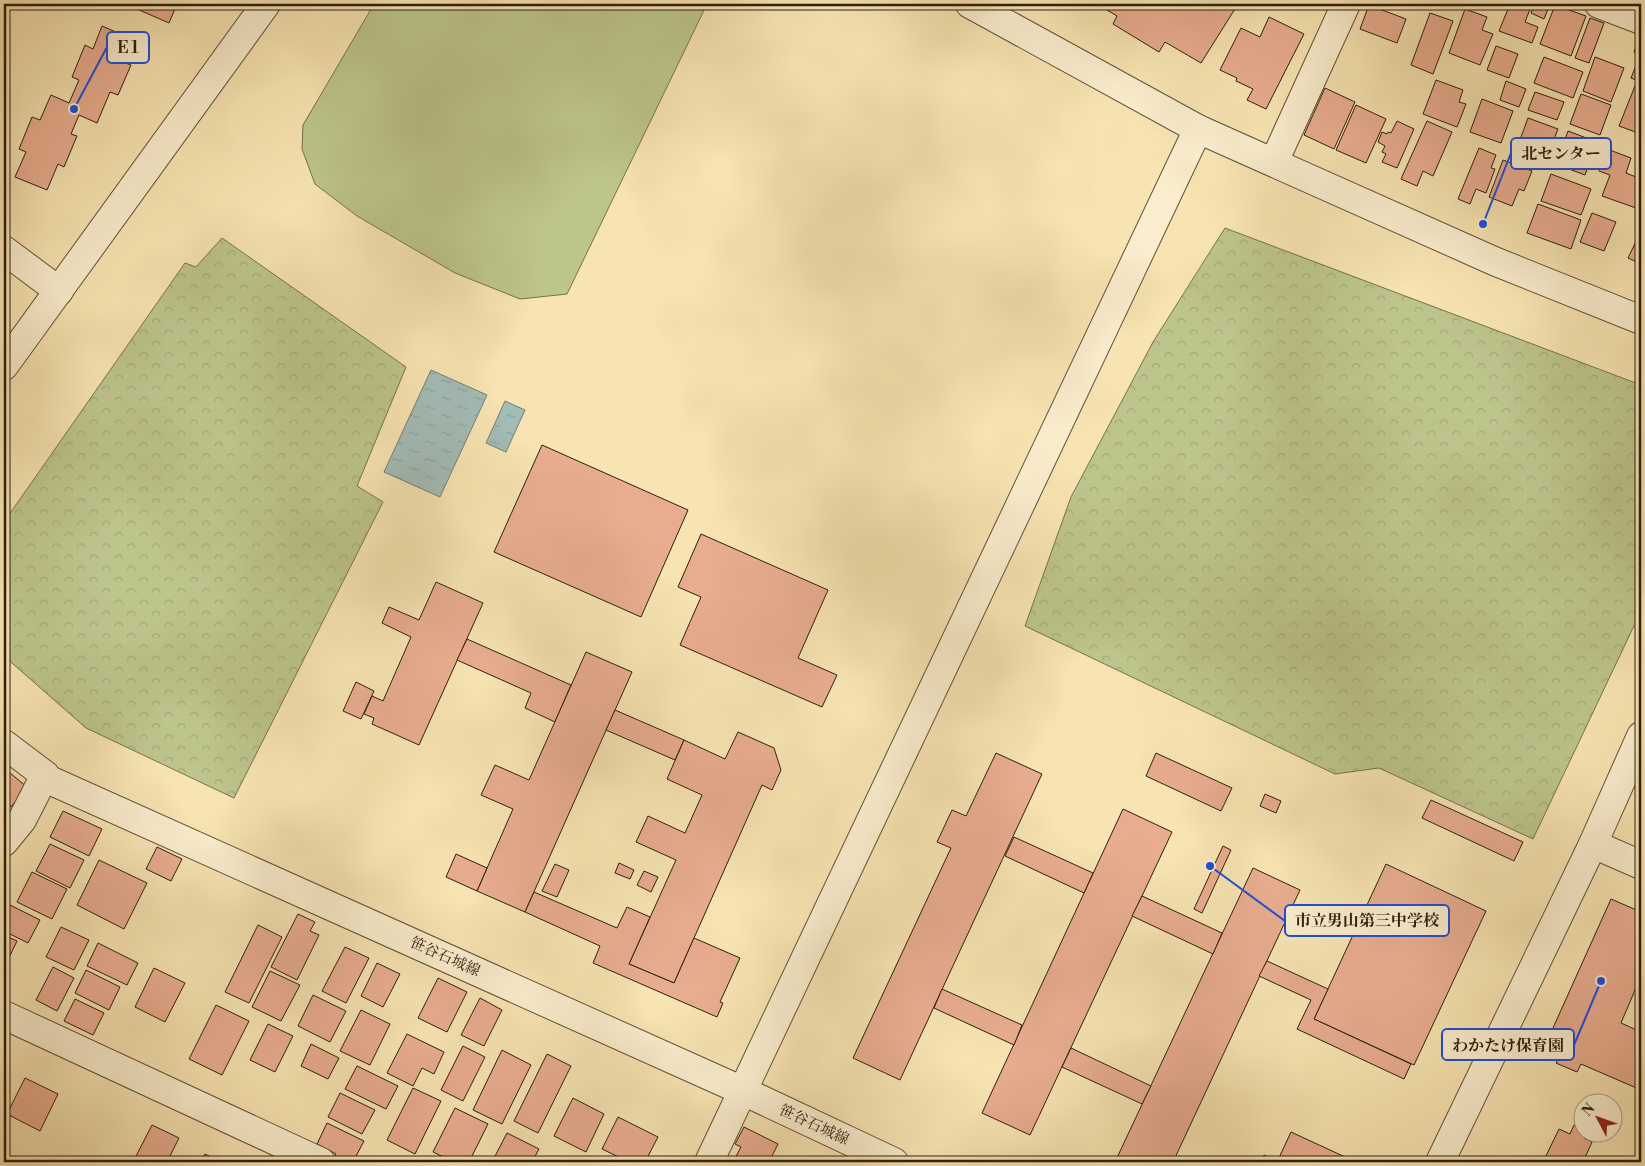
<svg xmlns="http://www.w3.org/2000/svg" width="1645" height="1166" viewBox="0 0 1645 1166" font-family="'Libre Bodoni','Noto Serif JP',serif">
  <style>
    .green { fill: #bdc48c; stroke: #75724e }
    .forest { fill: url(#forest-crowns); stroke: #75724e }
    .water { fill: url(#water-ripples); stroke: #737d74 }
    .building { fill: #e8ad8f; stroke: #2d1f0f }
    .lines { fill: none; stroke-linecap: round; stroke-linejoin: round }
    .minor-casing { stroke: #605038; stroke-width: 30 }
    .minor { stroke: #faedcd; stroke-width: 28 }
    .labels { text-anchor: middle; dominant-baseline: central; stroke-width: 4; stroke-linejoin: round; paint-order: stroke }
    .street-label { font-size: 15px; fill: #2d1f0f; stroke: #faedcd }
    .leader { fill: none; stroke: #1d4ed8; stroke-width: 2 }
    .callout-dot { fill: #1d4ed8; stroke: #faedcd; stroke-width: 2 }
    .callout { fill: #faedcd; stroke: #1d4ed8; stroke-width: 2 }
    .callout-label { font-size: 16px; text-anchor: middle; font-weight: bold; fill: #2d1f0f }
  </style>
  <defs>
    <pattern id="forest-crowns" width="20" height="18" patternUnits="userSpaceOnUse" patternTransform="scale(1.25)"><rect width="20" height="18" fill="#bdc48c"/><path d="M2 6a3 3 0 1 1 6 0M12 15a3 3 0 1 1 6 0" fill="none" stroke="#a3a878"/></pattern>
    <pattern id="water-ripples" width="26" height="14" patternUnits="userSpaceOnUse" patternTransform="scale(1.25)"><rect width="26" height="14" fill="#a2bcb7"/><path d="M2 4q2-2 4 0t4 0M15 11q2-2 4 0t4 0" fill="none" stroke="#8ca19c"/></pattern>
  </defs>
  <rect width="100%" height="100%" fill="#f7e4b2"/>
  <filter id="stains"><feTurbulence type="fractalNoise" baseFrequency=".004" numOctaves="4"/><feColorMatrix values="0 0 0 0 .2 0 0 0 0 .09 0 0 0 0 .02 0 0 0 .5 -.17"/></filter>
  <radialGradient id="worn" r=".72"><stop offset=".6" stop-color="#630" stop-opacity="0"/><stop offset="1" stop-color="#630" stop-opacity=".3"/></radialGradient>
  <path class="green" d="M374,4H707L567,294L520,299L455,273L357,216L315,184L302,149L303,125Z"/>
  <g class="forest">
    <path d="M1225,228L1641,385V611L1533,839L1379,768L1335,774L1025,626L1071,497L1153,342Z"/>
    <path d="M222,238L406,367L357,486L383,502L234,798L86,728L4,656V522L185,263L196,267Z"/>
  </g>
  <g class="water">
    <path d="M431,370L487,395L440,497L384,472Z"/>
    <path d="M505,401L525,410L506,452L486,443Z"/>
  </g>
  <g class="building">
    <path d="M139,4H177L169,23L137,9Z"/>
    <path d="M1097,4H1184L1190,7L1192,4H1238L1201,63L1165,42L1159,52L1113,24L1117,16Z"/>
    <path d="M1510,4H1532L1525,22L1538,27L1532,43L1499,31Z"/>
    <path d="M1535,4H1550L1544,19L1531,13Z"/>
    <path d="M1369,5L1406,19L1397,43L1360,29Z"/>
    <path d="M1555,5L1586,16L1571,56L1540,44Z"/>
    <path d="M1465,9L1487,17L1482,30L1493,34L1480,65L1449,53Z"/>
    <path d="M1430,13L1453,21L1433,74L1411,65Z"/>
    <path d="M1269,17L1304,34L1266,109L1247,100L1253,89L1236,81L1237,78L1220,70L1241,28L1260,37Z"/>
    <path d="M1590,18L1604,23L1589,63L1575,58Z"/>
    <path d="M102,26L132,39L123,62L131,65L118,95L110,92L97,123L79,115L71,134L77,136L64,167L58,164L47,190L15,177L26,152L19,149L32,117L40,120L51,95L69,103L79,80L72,77L85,45L93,49Z"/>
    <path d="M1641,33V55L1634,52Z"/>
    <path d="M1496,46L1518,54L1509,78L1487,70Z"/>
    <path d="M1544,57L1583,72L1573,98L1534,83Z"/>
    <path d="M1595,57L1624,68L1611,102L1583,91Z"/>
    <path d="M1639,58L1641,59V82L1631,78Z"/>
    <path d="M1436,80L1463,90L1459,102L1466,104L1457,127L1423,114Z"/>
    <path d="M1506,81L1526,89L1519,107L1500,100Z"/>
    <path d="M1635,86L1641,88V134L1619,126Z"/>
    <path d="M1325,88L1355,102L1334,149L1304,135Z"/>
    <path d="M1535,92L1564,102L1557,120L1528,110Z"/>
    <path d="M1581,94L1611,105L1600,135L1570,124Z"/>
    <path d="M1482,99L1513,111L1501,143L1470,132Z"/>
    <path d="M1356,105L1386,119L1366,163L1336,150Z"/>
    <path d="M1528,118L1558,129L1543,167L1514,156Z"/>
    <path d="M1397,121L1414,129L1397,168L1382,162L1386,154L1382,152L1385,146L1378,142L1382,132L1387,134L1388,132L1391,133Z"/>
    <path d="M1427,121L1452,132L1433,176L1423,171L1417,186L1401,179Z"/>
    <path d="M1568,131L1597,142L1585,175L1556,164Z"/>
    <path d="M1641,136V155L1635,152Z"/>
    <path d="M1479,148L1496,155L1491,168L1495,169L1486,193L1476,189L1470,204L1458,199Z"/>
    <path d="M1607,149L1631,158L1626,173L1641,179V193L1636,208L1602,196L1610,175L1599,171Z"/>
    <path d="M1503,160L1532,171L1524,191L1519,189L1512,206L1489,197Z"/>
    <path d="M1551,174L1591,189L1581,215L1541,201Z"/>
    <path d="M1538,204L1581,220L1571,249L1527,233Z"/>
    <path d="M1592,213L1616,222L1604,251L1580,242Z"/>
    <path d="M1641,231V264L1628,258Z"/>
    <path d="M542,445L688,510L641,617L494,552Z"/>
    <path d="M701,534L828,590L798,658L837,675L822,707L680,645L701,597L678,587Z"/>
    <path d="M436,582L483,603L419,745L372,724L374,718L364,714L372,696L383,701L411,637L382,623L389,607L419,620Z"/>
    <path d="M467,639L571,685L555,722L525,708L531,693L457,660Z"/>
    <path d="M586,652L632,672L525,912L477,891L513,809L481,795L495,765L529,780Z"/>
    <path d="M356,682L374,691L361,719L343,711Z"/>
    <path d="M615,710L684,740L675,760L606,730Z"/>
    <path d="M738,732L774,748L781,770L772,790L762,785L674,983L629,964L676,860L636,842L648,816L685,833L702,795L667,779L684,740L725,759Z"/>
    <path d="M996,753L1042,774L900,1080L853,1058L951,848L937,842L952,810L966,816Z"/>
    <path d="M1156,753L1232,788L1221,811L1146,776Z"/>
    <path d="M4,768L27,787L11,807L4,801Z"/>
    <path d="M1265,794L1281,801L1276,813L1260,806Z"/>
    <path d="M1431,800L1523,842L1514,861L1422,818Z"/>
    <path d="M4,804L10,809L4,817Z"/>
    <path d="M1123,809L1172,832L1030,1135L982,1113Z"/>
    <path d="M63,811L102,829L89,856L50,837Z"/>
    <path d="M1014,837L1093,873L1084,893L1005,856Z"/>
    <path d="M50,844L84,860L70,888L36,871Z"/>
    <path d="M1223,846L1231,850L1202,913L1194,909Z"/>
    <path d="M157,847L182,859L171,881L146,869Z"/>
    <path d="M456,854L487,868L477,891L446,877Z"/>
    <path d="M99,860L147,883L124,929L77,905Z"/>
    <path d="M619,863L634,870L630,879L615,873Z"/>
    <path d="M555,864L569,870L557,897L542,891Z"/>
    <path d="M1386,864L1486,911L1414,1065L1314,1019Z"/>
    <path d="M1253,868L1300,890L1173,1162H1115Z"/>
    <path d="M644,871L658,877L651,892L637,885Z"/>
    <path d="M32,872L67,889L52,919L17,902Z"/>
    <path d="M534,892L617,928L627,907L650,917L629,964L674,983L694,938L740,958L720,1002L723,1003L717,1017L593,963L600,946L525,912Z"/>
    <path d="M1142,896L1222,933L1213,954L1132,916Z"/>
    <path d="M1611,899L1641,912V976L1621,1023L1641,1032V1090L1581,1064L1577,1072L1556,1063L1560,1055L1544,1048Z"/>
    <path d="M6,903L40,920L28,943L4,931V908Z"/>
    <path d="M298,914L315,922L310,931L319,935L297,980L271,967Z"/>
    <path d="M258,925L282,937L249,1003L225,992Z"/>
    <path d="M61,927L89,940L74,970L46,957Z"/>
    <path d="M4,935L17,941L4,968Z"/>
    <path d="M98,943L138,963L127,985L87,966Z"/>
    <path d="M345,947L369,958L346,1003L322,991Z"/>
    <path d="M1267,961L1328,989L1314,1019L1411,1064L1404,1079L1297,1029L1311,1000L1259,976Z"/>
    <path d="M377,963L400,974L383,1007L361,996Z"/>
    <path d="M53,967L74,978L57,1011L36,1000Z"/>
    <path d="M154,968L185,983L165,1022L135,1007Z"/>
    <path d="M86,970L120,987L109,1010L75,993Z"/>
    <path d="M270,971L300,985L281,1021L252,1007Z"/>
    <path d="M438,978L467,992L447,1032L418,1018Z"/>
    <path d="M942,989L1022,1025L1014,1045L934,1008Z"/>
    <path d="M313,995L346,1011L330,1042L298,1026Z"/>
    <path d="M480,998L502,1010L484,1046L461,1035Z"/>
    <path d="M75,999L104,1013L93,1035L64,1021Z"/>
    <path d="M216,1005L249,1021L222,1075L189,1059Z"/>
    <path d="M361,1010L390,1024L370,1065L340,1051Z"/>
    <path d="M268,1024L293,1036L275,1072L250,1060Z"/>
    <path d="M407,1034L444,1052L434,1074L422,1068L413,1086L387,1073Z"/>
    <path d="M311,1044L339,1058L328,1079L301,1066Z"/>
    <path d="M463,1046L485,1057L463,1101L441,1090Z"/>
    <path d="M1071,1048L1151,1086L1142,1104L1062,1067Z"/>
    <path d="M502,1050L531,1065L502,1124L473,1110Z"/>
    <path d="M547,1054L571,1066L538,1133L514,1121Z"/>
    <path d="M357,1066L398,1086L386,1109L345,1089Z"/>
    <path d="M25,1078L58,1094L40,1131L7,1114Z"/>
    <path d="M413,1088L441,1101L415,1154L387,1140Z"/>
    <path d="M340,1093L375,1110L362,1134L328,1117Z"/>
    <path d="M573,1098L604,1114L586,1152L554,1136Z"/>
    <path d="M455,1108L488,1124L469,1162H454L433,1152Z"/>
    <path d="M618,1117L658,1137L645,1162H629L602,1149Z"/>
    <path d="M327,1123L364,1141L353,1162H342L333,1158L336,1154L317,1144Z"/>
    <path d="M152,1125L179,1138L167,1162H133Z"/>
    <path d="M1574,1125L1582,1129V1134H1586L1584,1138L1592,1142L1583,1162H1543L1559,1129L1570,1134Z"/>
    <path d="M744,1127L778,1144L769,1162H733L741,1147L735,1144Z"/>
    <path d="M1291,1132L1356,1162H1277Z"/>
    <path d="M507,1133L539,1149L532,1162H492Z"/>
    <path d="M205,1154L221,1162H201Z"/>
    <path d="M1264,1155L1277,1162H1261Z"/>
  </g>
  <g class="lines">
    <g class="minor-casing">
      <g id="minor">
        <path d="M970,4L1198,129L1494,261L1641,320"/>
        <path d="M1599,4L1641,20"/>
        <path d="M1274,162L1346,4"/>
        <path d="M4,250L59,291"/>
        <path d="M4,366L266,4"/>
        <path d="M4,744L45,775V778L743,1091L894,1162"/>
        <path d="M4,842L22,820L45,775"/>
        <path d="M1593,844L1641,865"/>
        <path d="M4,1015L321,1162"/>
        <path d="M709,1162L1198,129"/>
        <path d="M1440,1162L1593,844L1641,736"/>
      </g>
    </g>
    <use href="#minor" class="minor"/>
  </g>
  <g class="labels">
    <g class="street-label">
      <text transform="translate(445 957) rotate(24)">笹谷石城線</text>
      <text transform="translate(814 1125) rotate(25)">笹谷石城線</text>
    </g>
  </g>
  <path class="leader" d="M74 109L107 47M1483 224L1511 153M1210 866L1285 921M1601 981L1574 1045"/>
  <g class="callout-dot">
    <circle cx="74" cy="109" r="5"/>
    <circle cx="1483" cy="224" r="5"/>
    <circle cx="1210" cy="866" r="5"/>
    <circle cx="1601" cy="981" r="5"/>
  </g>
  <g class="callout">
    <rect x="107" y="32" width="42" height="31" rx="5"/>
    <rect x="1511" y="138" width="100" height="31" rx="5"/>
    <rect x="1285" y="905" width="164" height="31" rx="5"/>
    <rect x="1442" y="1029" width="132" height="31" rx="5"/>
  </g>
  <g class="callout-label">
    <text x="128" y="53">E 1</text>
    <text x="1561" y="159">北センター</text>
    <text x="1367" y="926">市立男山第三中学校</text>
    <text x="1508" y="1051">わかたけ保育園</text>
  </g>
  <rect width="1645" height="1166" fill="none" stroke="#f7e4b2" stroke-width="20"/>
  <rect x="5" y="5" width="1635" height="1156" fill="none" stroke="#2d1f0f" stroke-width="2.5"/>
  <rect x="10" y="10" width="1625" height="1146" fill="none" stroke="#2d1f0f"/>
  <g transform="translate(1598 1118) rotate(311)"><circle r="24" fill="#faedcd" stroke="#a89b81"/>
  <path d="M0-4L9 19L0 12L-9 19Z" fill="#8f2418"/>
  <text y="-8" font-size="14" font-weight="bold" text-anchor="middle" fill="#2d1f0f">N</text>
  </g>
  <rect width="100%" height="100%" filter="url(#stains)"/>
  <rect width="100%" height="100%" fill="url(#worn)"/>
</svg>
